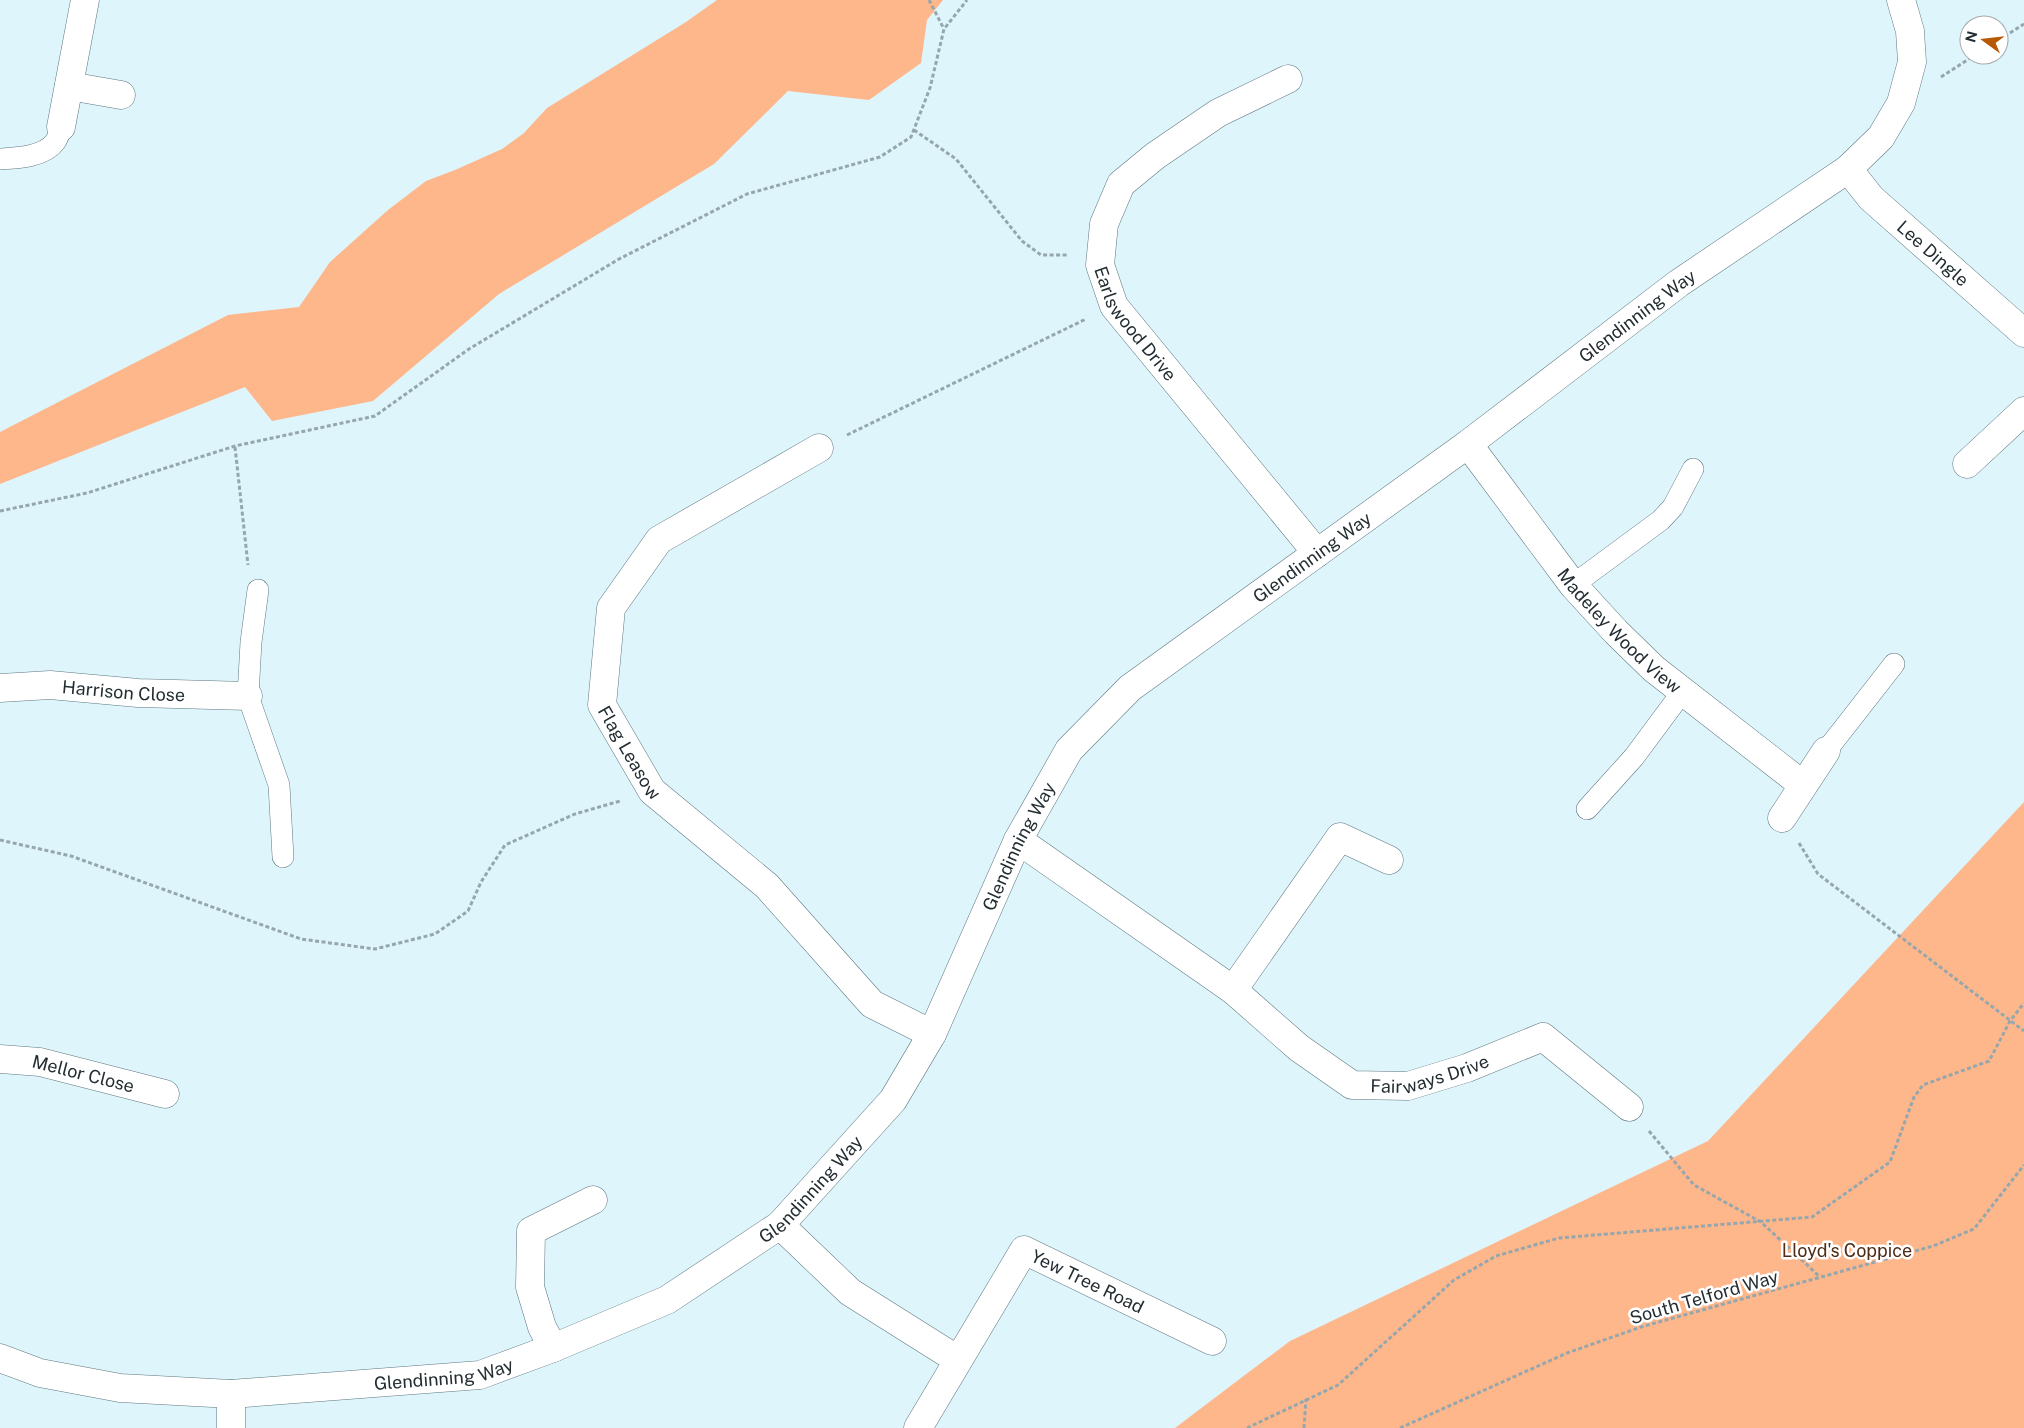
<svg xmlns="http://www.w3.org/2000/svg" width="2024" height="1428" viewBox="0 0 2024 1428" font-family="'Public Sans',sans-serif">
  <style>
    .green { fill: #feb68b }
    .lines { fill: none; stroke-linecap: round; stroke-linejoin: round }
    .lane-casing { stroke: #5e777f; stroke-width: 22 }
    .street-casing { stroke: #5e777f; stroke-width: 29 }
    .path { stroke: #95a7ad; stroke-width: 3; stroke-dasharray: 4 2.5; stroke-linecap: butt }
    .lane { stroke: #fff; stroke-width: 21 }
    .street { stroke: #fff; stroke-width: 28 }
    .labels { text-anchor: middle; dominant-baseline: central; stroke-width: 5; stroke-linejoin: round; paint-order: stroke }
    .street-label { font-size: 18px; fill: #242e32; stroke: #fff }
    .park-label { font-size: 18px; fill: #4e2c16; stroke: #fff }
  </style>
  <rect width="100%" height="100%" fill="#dff5fc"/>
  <g class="green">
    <path d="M717,0H943L927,20L921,63L869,100L788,91L714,164L499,294L373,401L272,421L245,387L0,484V432L228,315L299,307L330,262L388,210L426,181L455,170L502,149L524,133L547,108L686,22Z"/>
    <path d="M2024,802V1428H1175L1290,1341L1708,1141Z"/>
  </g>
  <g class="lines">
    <g class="lane-casing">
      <g id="lane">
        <path d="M0,159C17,158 44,157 55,142C58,138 60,131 61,127"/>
        <path d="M1573,585L1661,520L1673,507L1693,469"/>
        <path d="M258,590L251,642L248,696L279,785L283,857"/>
        <path d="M1826,751L1894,664"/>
        <path d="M1587,809L1634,757L1683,691"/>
      </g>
    </g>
    <g class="street-casing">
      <g id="street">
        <path id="s1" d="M1288,79L1218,113L1155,156L1121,184L1104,224L1100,265L1114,306L1317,553"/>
        <path d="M69,86L121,95"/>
        <path d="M61,127L85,0"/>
        <path id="s2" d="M1848,169L1871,198L2024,333"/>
        <path id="s3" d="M1468,444L1573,585L1616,632L1654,669L1803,785"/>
        <path id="s4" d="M819,448L659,540L611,608L602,705L652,791L767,886L872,1004L932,1034"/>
        <path d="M1967,464L2024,411"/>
        <path id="s5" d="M0,688L50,685L138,693L248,696"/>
        <path d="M1782,818L1826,751"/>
        <path id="s6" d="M1018,840L1233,990L1299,1048L1352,1085L1408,1086L1467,1068L1543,1037L1629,1107"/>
        <path d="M1233,990L1340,837L1389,860"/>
        <path id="s7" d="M0,1059L40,1062L165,1094"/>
        <path d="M780,1225L850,1292L958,1360"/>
        <path d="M553,1348L542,1327L530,1287L531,1231L593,1200"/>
        <path id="s8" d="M0,1358L40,1373L120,1388L231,1394L480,1375L553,1348L667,1300L780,1225L893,1100L932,1034L1018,840L1069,750L1130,688L1468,444L1679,283L1848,169L1881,137L1901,103L1912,62L1910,31L1901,0"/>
        <path d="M231,1394V1428"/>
        <path id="s9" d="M918,1428L1024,1250L1212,1341"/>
      </g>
    </g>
    <g class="path">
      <path d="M929,0L944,29"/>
      <path d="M1999,40L2024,24"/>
      <path d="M1941,77L1975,55"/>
      <path d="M914,130L956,159L1022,241L1041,255H1069"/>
      <path d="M847,435L1086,319"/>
      <path d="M235,447L248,565"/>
      <path d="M0,511L87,493L235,446L375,416L469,349L619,259L747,194L880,157L911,137L930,88L944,29L967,0"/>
      <path d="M0,840L71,856L301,939L375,949L435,934L468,911L481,882L505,845L575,814L620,801"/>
      <path d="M1799,843L1818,874L2024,1031"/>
      <path d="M1649,1131L1694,1185L1761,1222L1820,1277"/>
      <path d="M1247,1428L1338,1385L1454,1280L1496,1256L1559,1238L1812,1217L1890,1162L1914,1097L1923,1085L1989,1061L2010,1021L2024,1003"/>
      <path d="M1304,1428L1306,1399"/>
      <path d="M1400,1428L1567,1353L1641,1327L1933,1246L1974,1229L2024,1165"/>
    </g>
    <use href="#lane" class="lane"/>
    <use href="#street" class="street"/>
  </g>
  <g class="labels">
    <g class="street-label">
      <text stroke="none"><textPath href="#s2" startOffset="120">Lee Dingle</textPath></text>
      <text stroke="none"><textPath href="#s8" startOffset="2099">Glendinning Way</textPath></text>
      <text stroke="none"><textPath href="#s1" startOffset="352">Earlswood Drive</textPath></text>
      <text stroke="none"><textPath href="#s8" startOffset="1694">Glendinning Way</textPath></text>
      <text stroke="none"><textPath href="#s3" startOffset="241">Madeley Wood View</textPath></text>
      <text stroke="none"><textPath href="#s5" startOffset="124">Harrison Close</textPath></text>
      <text stroke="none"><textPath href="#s4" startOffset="420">Flag Leasow</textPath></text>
      <text stroke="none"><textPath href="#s8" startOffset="1274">Glendinning Way</textPath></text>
      <text stroke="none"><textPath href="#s6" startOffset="494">Fairways Drive</textPath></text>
      <text stroke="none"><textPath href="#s7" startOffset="85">Mellor Close</textPath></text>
      <text stroke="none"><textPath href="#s8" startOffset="869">Glendinning Way</textPath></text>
      <text stroke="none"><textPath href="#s9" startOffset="278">Yew Tree Road</textPath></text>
      <text transform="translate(1704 1297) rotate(-16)">South Telford Way</text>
      <text stroke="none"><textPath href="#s8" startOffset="449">Glendinning Way</textPath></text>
    </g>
    <g class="park-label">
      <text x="1847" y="1250">Lloyd's Coppice</text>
    </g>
  </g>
  <g transform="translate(1984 40) rotate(285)"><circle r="24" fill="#ffffff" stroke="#a7abad"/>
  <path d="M0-4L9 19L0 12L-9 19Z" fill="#b65804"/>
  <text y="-8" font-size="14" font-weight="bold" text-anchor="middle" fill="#242e32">N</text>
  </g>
</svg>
